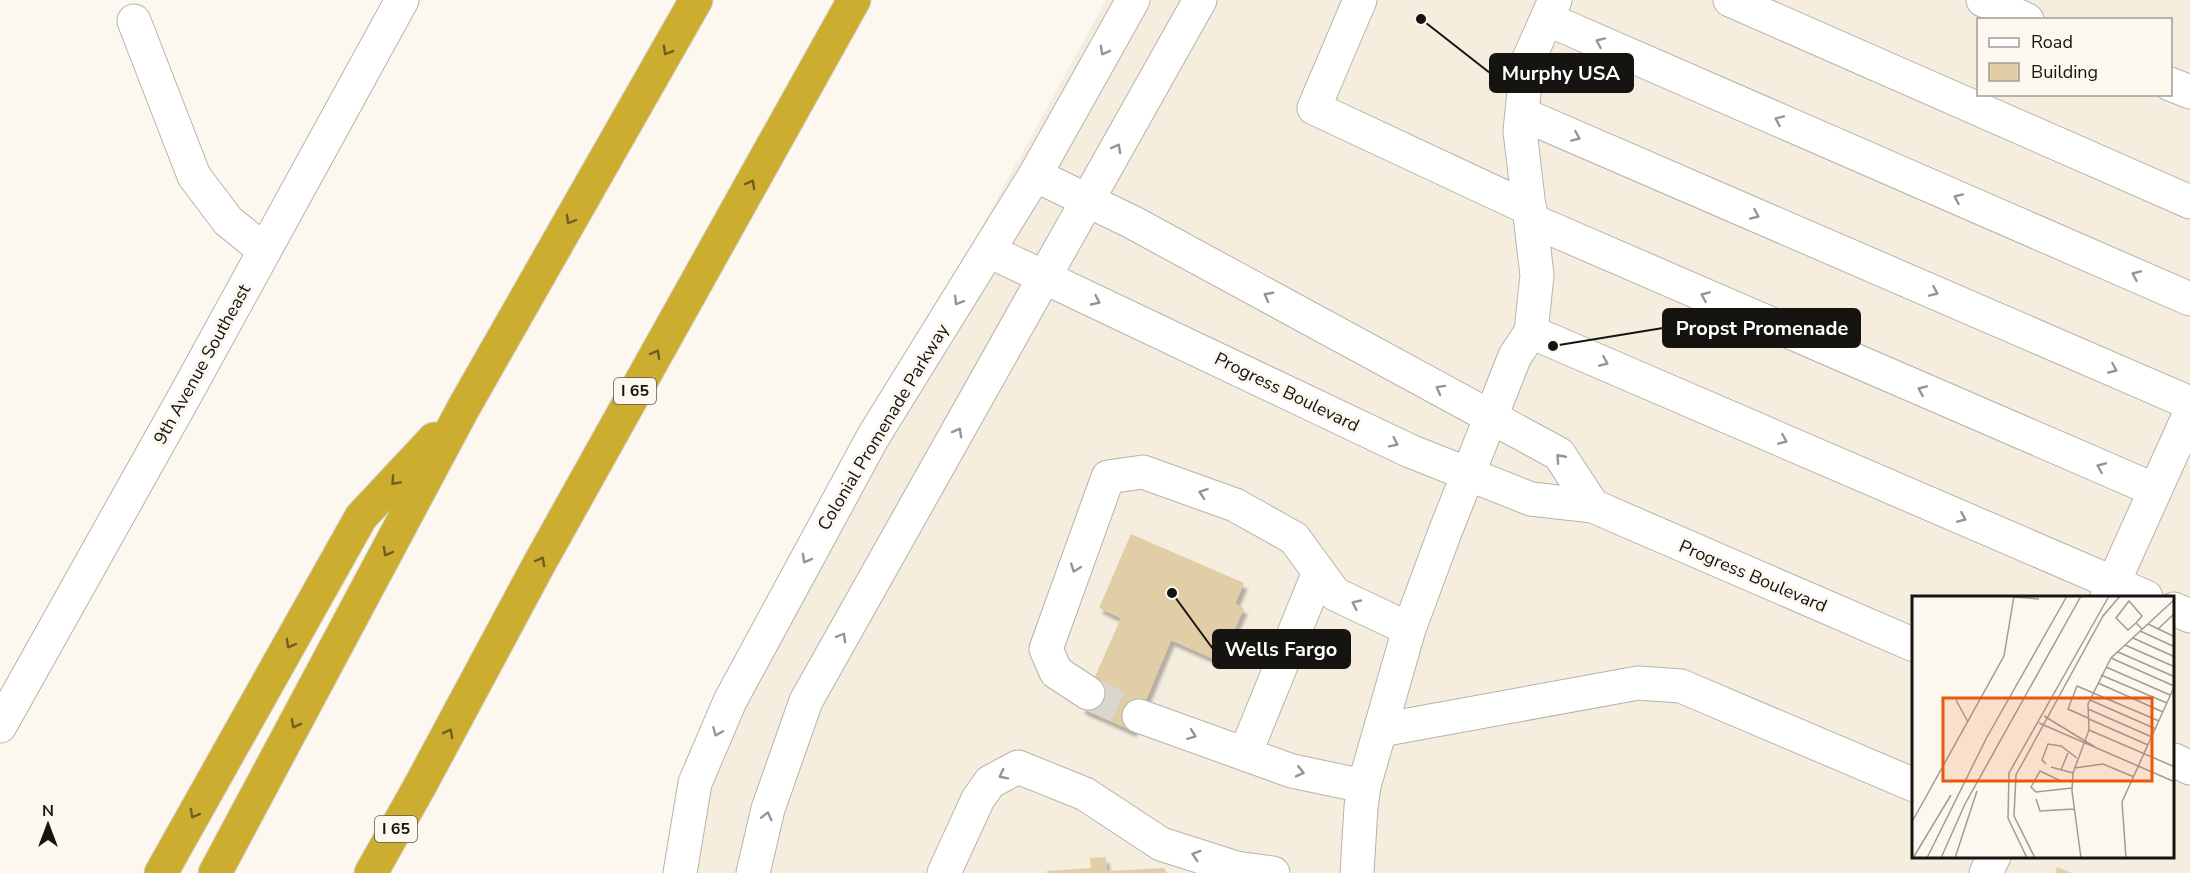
<svg xmlns="http://www.w3.org/2000/svg" width="2190" height="873" viewBox="0 0 2190 873" font-family="'Nunito Sans',sans-serif">
  <style>
    .built { fill: #f5edde; fill-rule: evenodd }
    .building { fill: #e2cea6; filter: url(#shadow) }
    .lines { fill: none; stroke-linecap: round; stroke-linejoin: round }
    .minor-tunnel { stroke: #d9d6ce; stroke-width: 33; stroke-dasharray: 33 16; stroke-linecap: butt }
    .minor-casing { stroke: #b7b3ab; stroke-width: 35 }
    .highway-casing { stroke: #d5d5d4; stroke-width: 35 }
    .minor { stroke: #fff; stroke-width: 33 }
    .highway { stroke: #ccad30; stroke-width: 33 }
    .oneway { stroke: #969594 }
    .oneway2 { stroke: #706020 }
    .labels { text-anchor: middle; dominant-baseline: central; stroke-width: 6; stroke-linejoin: round; paint-order: stroke }
    .shield { fill: #fcf8ef; stroke: #5a5854; stroke-width: 1.5 }
    .shield-label { font-size: 16px; font-weight: bold; fill: #151411 }
    .street-label { font-size: 18px; fill: #151411; stroke: #fcf8ef }
    .inset-road { fill: none; stroke: #a09d96; stroke-width: 1.5 }
    .view { fill: #e8590c; fill-opacity: 0.15; stroke: #e8590c; stroke-width: 3 }
    .inset-edge { fill: none; stroke: #151411; stroke-width: 3 }
    .leader { fill: none; stroke: #151411; stroke-width: 2 }
    .callout-dot { fill: #151411; stroke: #fcf8ef; stroke-width: 2 }
    .callout { fill: #151411; stroke: #151411; stroke-width: 2 }
    .callout-label { font-size: 20px; text-anchor: middle; font-weight: bold; fill: #fff }
  </style>
  <defs>
    <filter id="shadow"><feDropShadow dx="3.5" dy="6" stdDeviation="1.5" flood-color="#0004"/></filter>
  </defs>
  <rect width="100%" height="100%" fill="#fcf8ef"/>
  <path class="built" d="M1106,0H2190V873H677L690,758ZM1978,20H2170V94H1978ZM1914,597H2174V856H1914Z"/>
  <g class="building">
    <path d="M1131,534L1244,583L1235,604L1244,608L1228,644L1222,641L1214,659L1171,640L1133,731L1081,708L1121,618L1099,608Z"/>
    <path d="M1106,857L1107,871L1164,868L1167,873H1047V871L1091,868L1090,858Z"/>
    <path d="M2057,867L2072,873H2055Z"/>
  </g>
  <g class="lines">
    <path class="minor-tunnel" d="M1088,693L1139,716"/>
    <g class="minor-casing">
      <g id="minor">
        <path d="M1360,0L1314,108L1530,209"/>
        <path d="M1730,0L2190,202"/>
        <path d="M1983,0L2027,20"/>
        <path d="M1547,19L2190,299"/>
        <path d="M134,21L194,176L228,221L264,250"/>
        <path d="M2170,84L2190,92"/>
        <path d="M1522,114L2190,403"/>
        <path d="M1035,175L1132,222L1559,454L1593,506"/>
        <path d="M1531,220L2155,490"/>
        <path d="M989,251L1410,451L1531,499L1593,506L1914,645"/>
        <path d="M1531,332L2146,597"/>
        <path d="M2107,597L2190,413"/>
        <path d="M2174,609L2190,616"/>
        <path d="M1088,693L1056,672L1046,649L1108,477L1143,472L1235,505L1294,538L1335,594L1409,629"/>
        <path d="M1139,716L1292,771L1364,786"/>
        <path d="M0,726L187,392L402,0"/>
        <path d="M1381,730L1638,683L1681,686L1914,785"/>
        <path d="M1245,754L1319,572"/>
        <path d="M2174,760L2190,768"/>
        <path d="M680,873L695,783L730,701L873,437L1035,175L1133,0"/>
        <path d="M753,873L768,809L806,701L1200,0"/>
        <path d="M944,873L978,799L990,782L1018,767L1085,794L1161,844L1236,868L1273,873"/>
        <path d="M1357,873L1361,807L1364,786L1409,629L1445,532L1515,356L1531,332L1537,275L1520,131L1527,63L1555,0"/>
        <path d="M1986,873L1994,856"/>
      </g>
    </g>
    <g class="highway-casing">
      <g id="highway">
        <path d="M161,873L361,517L434,439"/>
        <path d="M215,873L464,407L696,0"/>
        <path d="M371,873L421,784L538,566L854,0"/>
      </g>
    </g>
    <use href="#minor" class="minor"/>
    <use href="#highway" class="highway"/>
  </g>
  <defs><path id="oneway-chevron" d="M-2-3.5L2.5 0L-2 3.5" fill="none" stroke-width="1.6" stroke-linecap="round" stroke-linejoin="round" transform="scale(1.5)"/></defs>
  <g class="oneway">
    <use href="#oneway-chevron" transform="translate(1600 42) rotate(-156)"/>
    <use href="#oneway-chevron" transform="translate(1104 51) rotate(119)"/>
    <use href="#oneway-chevron" transform="translate(1779 120) rotate(-156)"/>
    <use href="#oneway-chevron" transform="translate(1576 137) rotate(23)"/>
    <use href="#oneway-chevron" transform="translate(1117 148) rotate(-61)"/>
    <use href="#oneway-chevron" transform="translate(1958 198) rotate(-156)"/>
    <use href="#oneway-chevron" transform="translate(1755 215) rotate(23)"/>
    <use href="#oneway-chevron" transform="translate(2136 275) rotate(-156)"/>
    <use href="#oneway-chevron" transform="translate(1934 292) rotate(23)"/>
    <use href="#oneway-chevron" transform="translate(1268 296) rotate(-152)"/>
    <use href="#oneway-chevron" transform="translate(1705 296) rotate(-157)"/>
    <use href="#oneway-chevron" transform="translate(958 301) rotate(122)"/>
    <use href="#oneway-chevron" transform="translate(1096 301) rotate(25)"/>
    <use href="#oneway-chevron" transform="translate(1604 362) rotate(23)"/>
    <use href="#oneway-chevron" transform="translate(2113 369) rotate(23)"/>
    <use href="#oneway-chevron" transform="translate(1440 389) rotate(-151)"/>
    <use href="#oneway-chevron" transform="translate(1922 390) rotate(-157)"/>
    <use href="#oneway-chevron" transform="translate(958 432) rotate(-61)"/>
    <use href="#oneway-chevron" transform="translate(1783 440) rotate(23)"/>
    <use href="#oneway-chevron" transform="translate(1394 443) rotate(26)"/>
    <use href="#oneway-chevron" transform="translate(1560 458) rotate(-132)"/>
    <use href="#oneway-chevron" transform="translate(2101 467) rotate(-157)"/>
    <use href="#oneway-chevron" transform="translate(1203 493) rotate(-161)"/>
    <use href="#oneway-chevron" transform="translate(1962 518) rotate(23)"/>
    <use href="#oneway-chevron" transform="translate(806 559) rotate(119)"/>
    <use href="#oneway-chevron" transform="translate(1075 568) rotate(110)"/>
    <use href="#oneway-chevron" transform="translate(1356 604) rotate(-155)"/>
    <use href="#oneway-chevron" transform="translate(842 637) rotate(-60)"/>
    <use href="#oneway-chevron" transform="translate(717 732) rotate(113)"/>
    <use href="#oneway-chevron" transform="translate(1192 735) rotate(20)"/>
    <use href="#oneway-chevron" transform="translate(1300 772) rotate(13)"/>
    <use href="#oneway-chevron" transform="translate(1003 775) rotate(153)"/>
    <use href="#oneway-chevron" transform="translate(767 816) rotate(-76)"/>
    <use href="#oneway-chevron" transform="translate(1196 855) rotate(-162)"/>
  </g>
  <g class="oneway2">
    <use href="#oneway-chevron" transform="translate(667 51) rotate(120)"/>
    <use href="#oneway-chevron" transform="translate(751 184) rotate(-61)"/>
    <use href="#oneway-chevron" transform="translate(570 220) rotate(120)"/>
    <use href="#oneway-chevron" transform="translate(656 354) rotate(-61)"/>
    <use href="#oneway-chevron" transform="translate(395 481) rotate(133)"/>
    <use href="#oneway-chevron" transform="translate(387 552) rotate(118)"/>
    <use href="#oneway-chevron" transform="translate(541 561) rotate(-61)"/>
    <use href="#oneway-chevron" transform="translate(290 644) rotate(119)"/>
    <use href="#oneway-chevron" transform="translate(295 724) rotate(118)"/>
    <use href="#oneway-chevron" transform="translate(449 733) rotate(-62)"/>
    <use href="#oneway-chevron" transform="translate(194 814) rotate(119)"/>
  </g>
  <g class="labels">
    <g class="shield">
      <rect x="614" y="378" width="42" height="26" rx="4.5"/>
      <rect x="375" y="816" width="42" height="26" rx="4.5"/>
    </g>
    <g class="shield-label">
      <text x="635" y="391">I 65</text>
      <text x="396" y="829">I 65</text>
    </g>
    <g class="street-label">
      <text transform="translate(202 364) rotate(-61)">9th Avenue Southeast</text>
      <text transform="translate(1287 392) rotate(26)">Progress Boulevard</text>
      <text transform="translate(883 427) rotate(-59)">Colonial Promenade Parkway</text>
      <text transform="translate(1753 576) rotate(23)">Progress Boulevard</text>
    </g>
  </g>
  <g transform="translate(1912 596)">
    <rect width="262" height="262" fill="#fcf8ef"/>
    <path class="inset-road" d="M102,1L127,3M224,27L230,20L217,5L204,22L216,34L224,27L230,33M236,28L263,41M246,33L263,17M228,35L263,51M221,42L263,61M213,49L263,71M206,56L263,81M199,62L262,90M194,71L258,99M189,79L255,107M186,87L251,116M44,104L56,126M178,104L244,133M176,113L240,141M132,120L183,151M176,122L156,113L165,90L247,125M177,123L236,149M127,127L263,186M177,134L263,171M134,168L130,164L136,148L149,150L165,162M139,171L161,177M162,172L191,168L222,181M149,174L156,157M160,192L124,196L119,191L128,175L149,185H160M124,203L128,215L162,213M0,226L92,60L102,0M1,262L39,199M15,262L75,141L155,0M29,262L53,208L169,0M43,262L65,195M115,262L96,222L97,177L197,0M123,262L102,220L104,179L191,20L208,0M169,262L160,195L161,177L177,134L176,108L199,62L263,3M214,262L210,206L263,89"/>
    <path class="view" d="M31,102H240V185H31Z"/>
    <rect width="262" height="262" class="inset-edge"/>
  </g>
  <path class="leader" d="M1421 19L1490 73M1553 346L1663 328M1172 593L1213 649"/>
  <g class="callout-dot">
    <circle cx="1421" cy="19" r="6"/>
    <circle cx="1553" cy="346" r="6"/>
    <circle cx="1172" cy="593" r="6"/>
  </g>
  <g class="callout">
    <rect x="1490" y="54" width="143" height="38" rx="6"/>
    <rect x="1663" y="309" width="197" height="38" rx="6"/>
    <rect x="1213" y="630" width="137" height="38" rx="6"/>
  </g>
  <g class="callout-label">
    <text x="1561" y="80">Murphy USA</text>
    <text x="1762" y="335">Propst Promenade</text>
    <text x="1281" y="656">Wells Fargo</text>
  </g>
  <rect x="1977" y="18" width="195" height="78" fill="#fcf8ef" stroke="#a09d96" stroke-width="1.5"/>
  <rect x="1989" y="38" width="30" height="9" fill="#ffffff" stroke="#a09d96" stroke-width="1.5"/>
  <text x="2031" y="48" font-size="18" fill="#151411">Road</text>
  <rect x="1989" y="63" width="30" height="18" fill="#e2cea6" stroke="#a09d96" stroke-width="1.5"/>
  <text x="2031" y="78" font-size="18" fill="#151411">Building</text>
  <g transform="translate(48 825)" stroke="#fcf8ef" stroke-width="4.5" paint-order="stroke">
  <path d="M0-4.5L10 22L0 15L-10 22Z" fill="#151411"/>
  <text y="-9" font-size="16" font-weight="bold" text-anchor="middle" fill="#151411">N</text>
  </g>
</svg>
